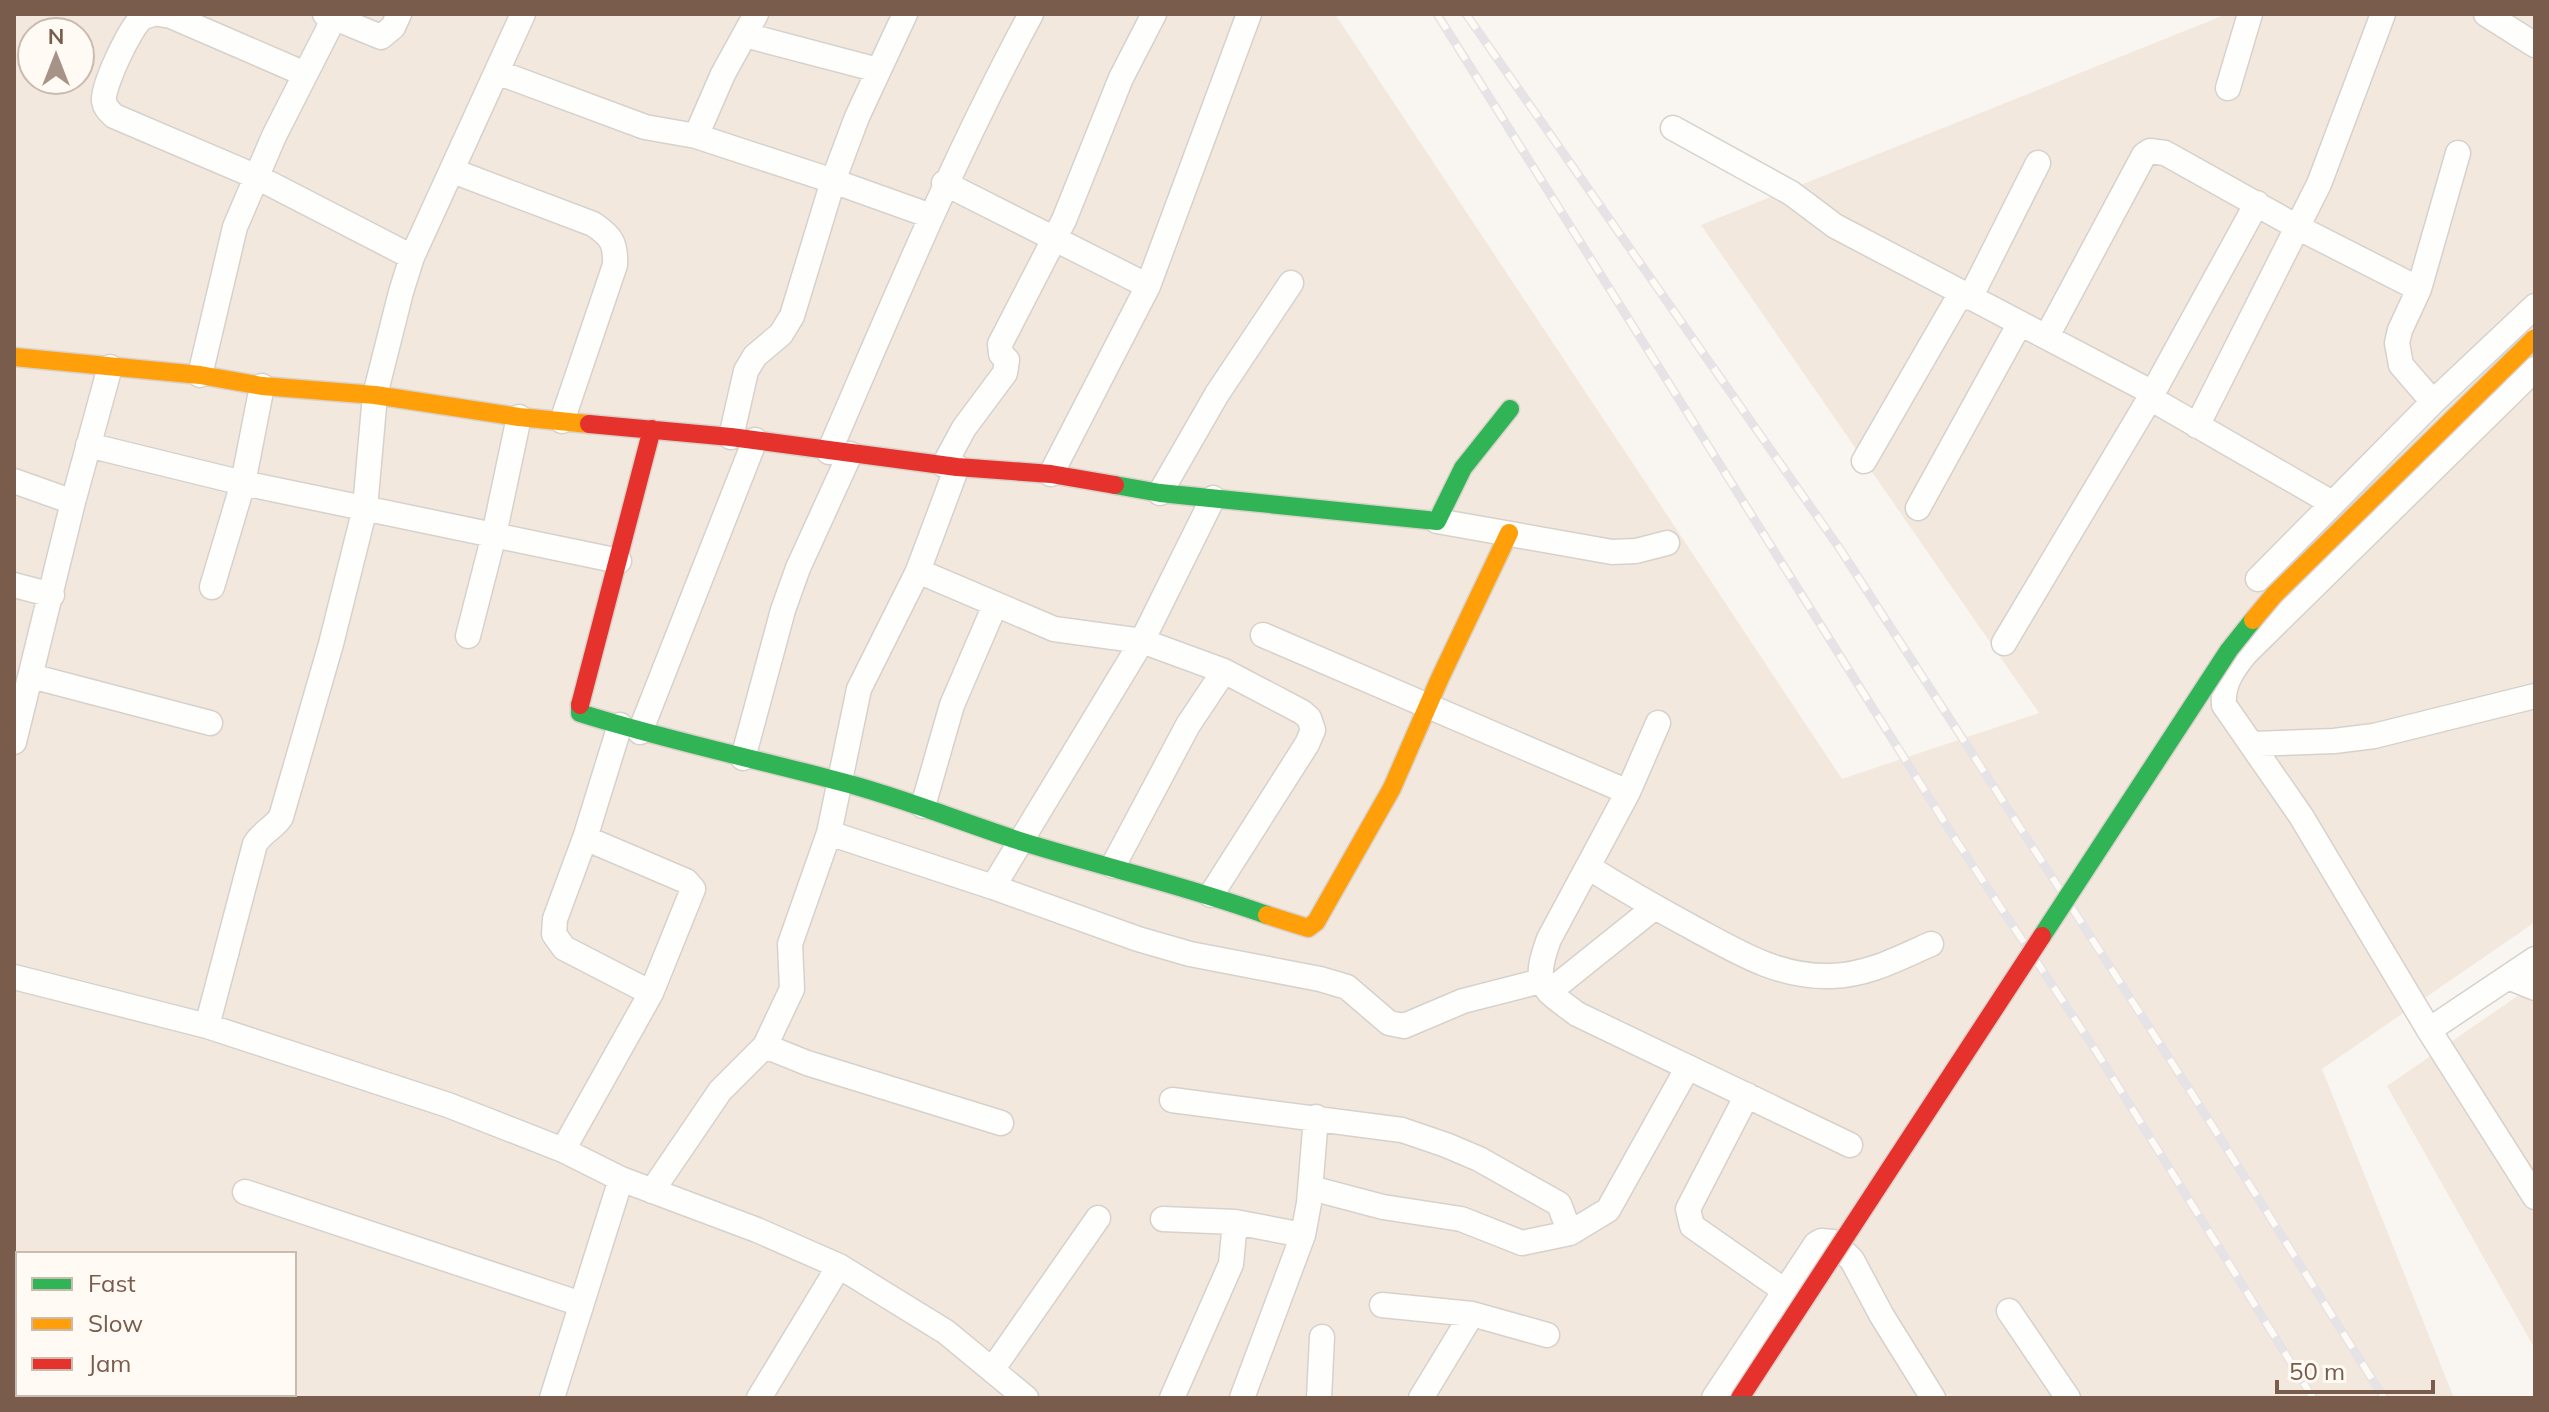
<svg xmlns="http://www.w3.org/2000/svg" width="2549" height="1412" viewBox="0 0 2549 1412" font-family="Mulish,sans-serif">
<rect width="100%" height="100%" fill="#f9f5f0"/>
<path fill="#f2e8de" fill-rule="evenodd" d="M14,14h1321l507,765 197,-66 -338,-488 526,-211h308v908l-213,147 132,329h-2440zM32,32h48v48h-48zM18,1254h276v140h-276z
M2535,984v365l-148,-263z"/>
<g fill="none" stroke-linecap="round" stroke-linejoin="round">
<g stroke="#d7d1cb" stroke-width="27">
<path id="street" d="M153,14c-3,1 -10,3 -12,5 -11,9 -39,68 -37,82 1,7 5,10 10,15l143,61 155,80
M159,14l12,2 134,58
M325,14l56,23 12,-10 6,-13
M2486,14l49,31
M745,35l133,35
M497,72l148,55 51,9 27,-62 33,-60
M2228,88l22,-74
M1673,128l118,65 44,33 318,167
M696,136l137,45 98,35
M453,171l140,53c18,12 23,19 22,41l-53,156
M944,183l204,103
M1970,298l68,-135
M2047,336l97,-181 6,-4 15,2 134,75 120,61
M2535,369l-289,284c-13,16 -24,31 -22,52l77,111 128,214 106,167
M200,375l35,-148 39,-91 60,-118
M2150,398l182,105
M2433,402l-32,-37 -4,-22 3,-13 19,-41 39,-136
M2197,426l122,-242 64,-170
M731,437l15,-66 9,-15 26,-22 11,-18 41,-135 24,-64 48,-103
M88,445l155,38 376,78
M829,452c64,-148 125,-296 202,-438
M1864,461l97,-168
M944,465l20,-37 41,-55 2,-13 -6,-6 -1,-10 64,-124 57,-142 33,-64
M1051,474l97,-188 101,-272
M14,481l59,21
M1160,493l57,-99 74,-111
M1918,508l102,-185
M1437,521l175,31 24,-1 31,-8
M918,571l136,58 88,12 82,30 78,41 7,6 4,12 -6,14 -96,151
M2258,579l175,-177 102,-96
M14,585l38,10
M212,587l31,-104 19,-97
M1263,635l365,157
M468,636l26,-101 25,-118
M2004,643l146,-245 107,-195
M31,676l179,47
M1658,723l-30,69 -79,147c-17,46 -8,48 28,75l273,131
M620,725l-35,113 -30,81 -1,15 10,14 87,45
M640,732l115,-292
M14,742l59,-240 37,-135
M2252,744l82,-3 40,-5 161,-40
M743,758l40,-148 15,-42 52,-114
M923,806l29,-101 43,-100
M829,833l164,54 145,52 52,15 130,25 27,8 42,36 15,3 59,-25 78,-20
M1113,866l75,-141 36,-54
M1588,867c35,22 70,42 107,62 44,24 85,49 137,47 36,-1 67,-18 99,-32
M993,887l149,-246 71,-143
M14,977l193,49 241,79 115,45 58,29 136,51 82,36 107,66 80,66
M2508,977l27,11
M1549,992l106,-85
M207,1026l48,-182c7,-12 19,-16 26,-27l50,-173 34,-136 10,-113 26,-103 11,-35 111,-243
M2429,1030l106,-71
M765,1046l42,17 194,60
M1747,1095l-59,114 4,17 93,65
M1172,1100l230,30 44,15 33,14 80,45 11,29 -48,10 -61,-24 -78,-12 -72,-19
M563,1150l88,-157 42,-104 -7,-8 -101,-43
M652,1191l68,-100 45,-45 27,-57 -2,-45 39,-111 30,-144 59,-118 39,-104
M245,1192l336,112
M1163,1219l72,3 68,13
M1570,1233l38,-23 80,-143
M1382,1305l90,9 75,21
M2009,1311l59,87
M992,1370l106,-152
M552,1398l69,-219
M759,1398l80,-132
M1172,1398l59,-134 4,-42
M1242,1398l61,-163 6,-32 7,-86
M1319,1398l3,-61
M1421,1398l51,-84
M1714,1398l102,-154 5,-3 13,1 18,18 30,56 51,82"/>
</g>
<g stroke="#d9d2cb" stroke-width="21">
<path id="fast" d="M1115,485l45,8 277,28 26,-53 47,-59
M580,705v8c85,27 172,45 258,68 63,16 123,41 185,61 81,25 164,44 244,73"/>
</g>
<g stroke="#d9d2cb" stroke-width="21">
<path id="slow" d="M14,357l186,18 62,11 113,9 144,22 70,7
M1267,915l41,13 8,-6 76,-134 48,-110 69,-145"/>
</g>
<g stroke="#d9d2cb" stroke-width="21">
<path id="jam" d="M589,424l142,13 226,30 94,7 64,11
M580,705l72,-276"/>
</g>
<use href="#street" stroke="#fefefd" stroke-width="24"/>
<use href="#fast" stroke="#30b455" stroke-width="18"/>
<use href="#slow" stroke="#ff9f0a" stroke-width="18"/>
<use href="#jam" stroke="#e5322d" stroke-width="18"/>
<g stroke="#e6e3e7" stroke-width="9">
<path id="rail" d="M1437,14l513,817 146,220 217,347
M1466,14l374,535 358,554 186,295"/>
</g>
<use href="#rail" stroke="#fffaf3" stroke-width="6" stroke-dasharray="18" stroke-linecap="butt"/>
<g stroke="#dad1cc" stroke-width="21" stroke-linecap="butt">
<path id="fast-bridge" d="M2042,936l187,-286 24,-30"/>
</g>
<g stroke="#dad1cc" stroke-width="21" stroke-linecap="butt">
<path id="slow-bridge" d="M2253,620l21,-25 261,-257"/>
</g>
<g stroke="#dad1cc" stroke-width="21" stroke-linecap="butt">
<path id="jam-bridge" d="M1740,1398l302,-462"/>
</g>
<use href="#fast-bridge" stroke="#30b455" stroke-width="18"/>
<use href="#slow-bridge" stroke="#ff9f0a" stroke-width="18"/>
<use href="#jam-bridge" stroke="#e5322d" stroke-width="18"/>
</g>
<rect width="2549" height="1412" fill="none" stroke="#7a5c4d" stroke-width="32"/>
<rect x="16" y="1252" width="280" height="144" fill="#fffaf3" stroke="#cabbb1" stroke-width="2"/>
<rect x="32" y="1278" width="40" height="12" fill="#30b455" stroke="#cabbb1" stroke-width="2"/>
<text x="88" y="1292" font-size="24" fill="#7a5c4d">Fast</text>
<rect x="32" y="1318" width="40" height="12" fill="#ff9f0a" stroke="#cabbb1" stroke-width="2"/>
<text x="88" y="1332" font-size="24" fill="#7a5c4d">Slow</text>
<rect x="32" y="1358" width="40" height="12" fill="#e5322d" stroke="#cabbb1" stroke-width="2"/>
<text x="88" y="1372" font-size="24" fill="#7a5c4d">Jam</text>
<g transform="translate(56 56)"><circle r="38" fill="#fffaf3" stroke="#cabbb1" stroke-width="2"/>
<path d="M0-6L14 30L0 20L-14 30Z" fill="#a69286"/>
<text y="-12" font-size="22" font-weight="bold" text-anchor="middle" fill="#7a5c4d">N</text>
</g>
<path d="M2277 1380v12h156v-12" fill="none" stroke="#7a5c4d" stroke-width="4"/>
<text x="2289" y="1380" font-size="24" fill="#7a5c4d" stroke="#fffaf3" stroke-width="6" paint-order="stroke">50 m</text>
</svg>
